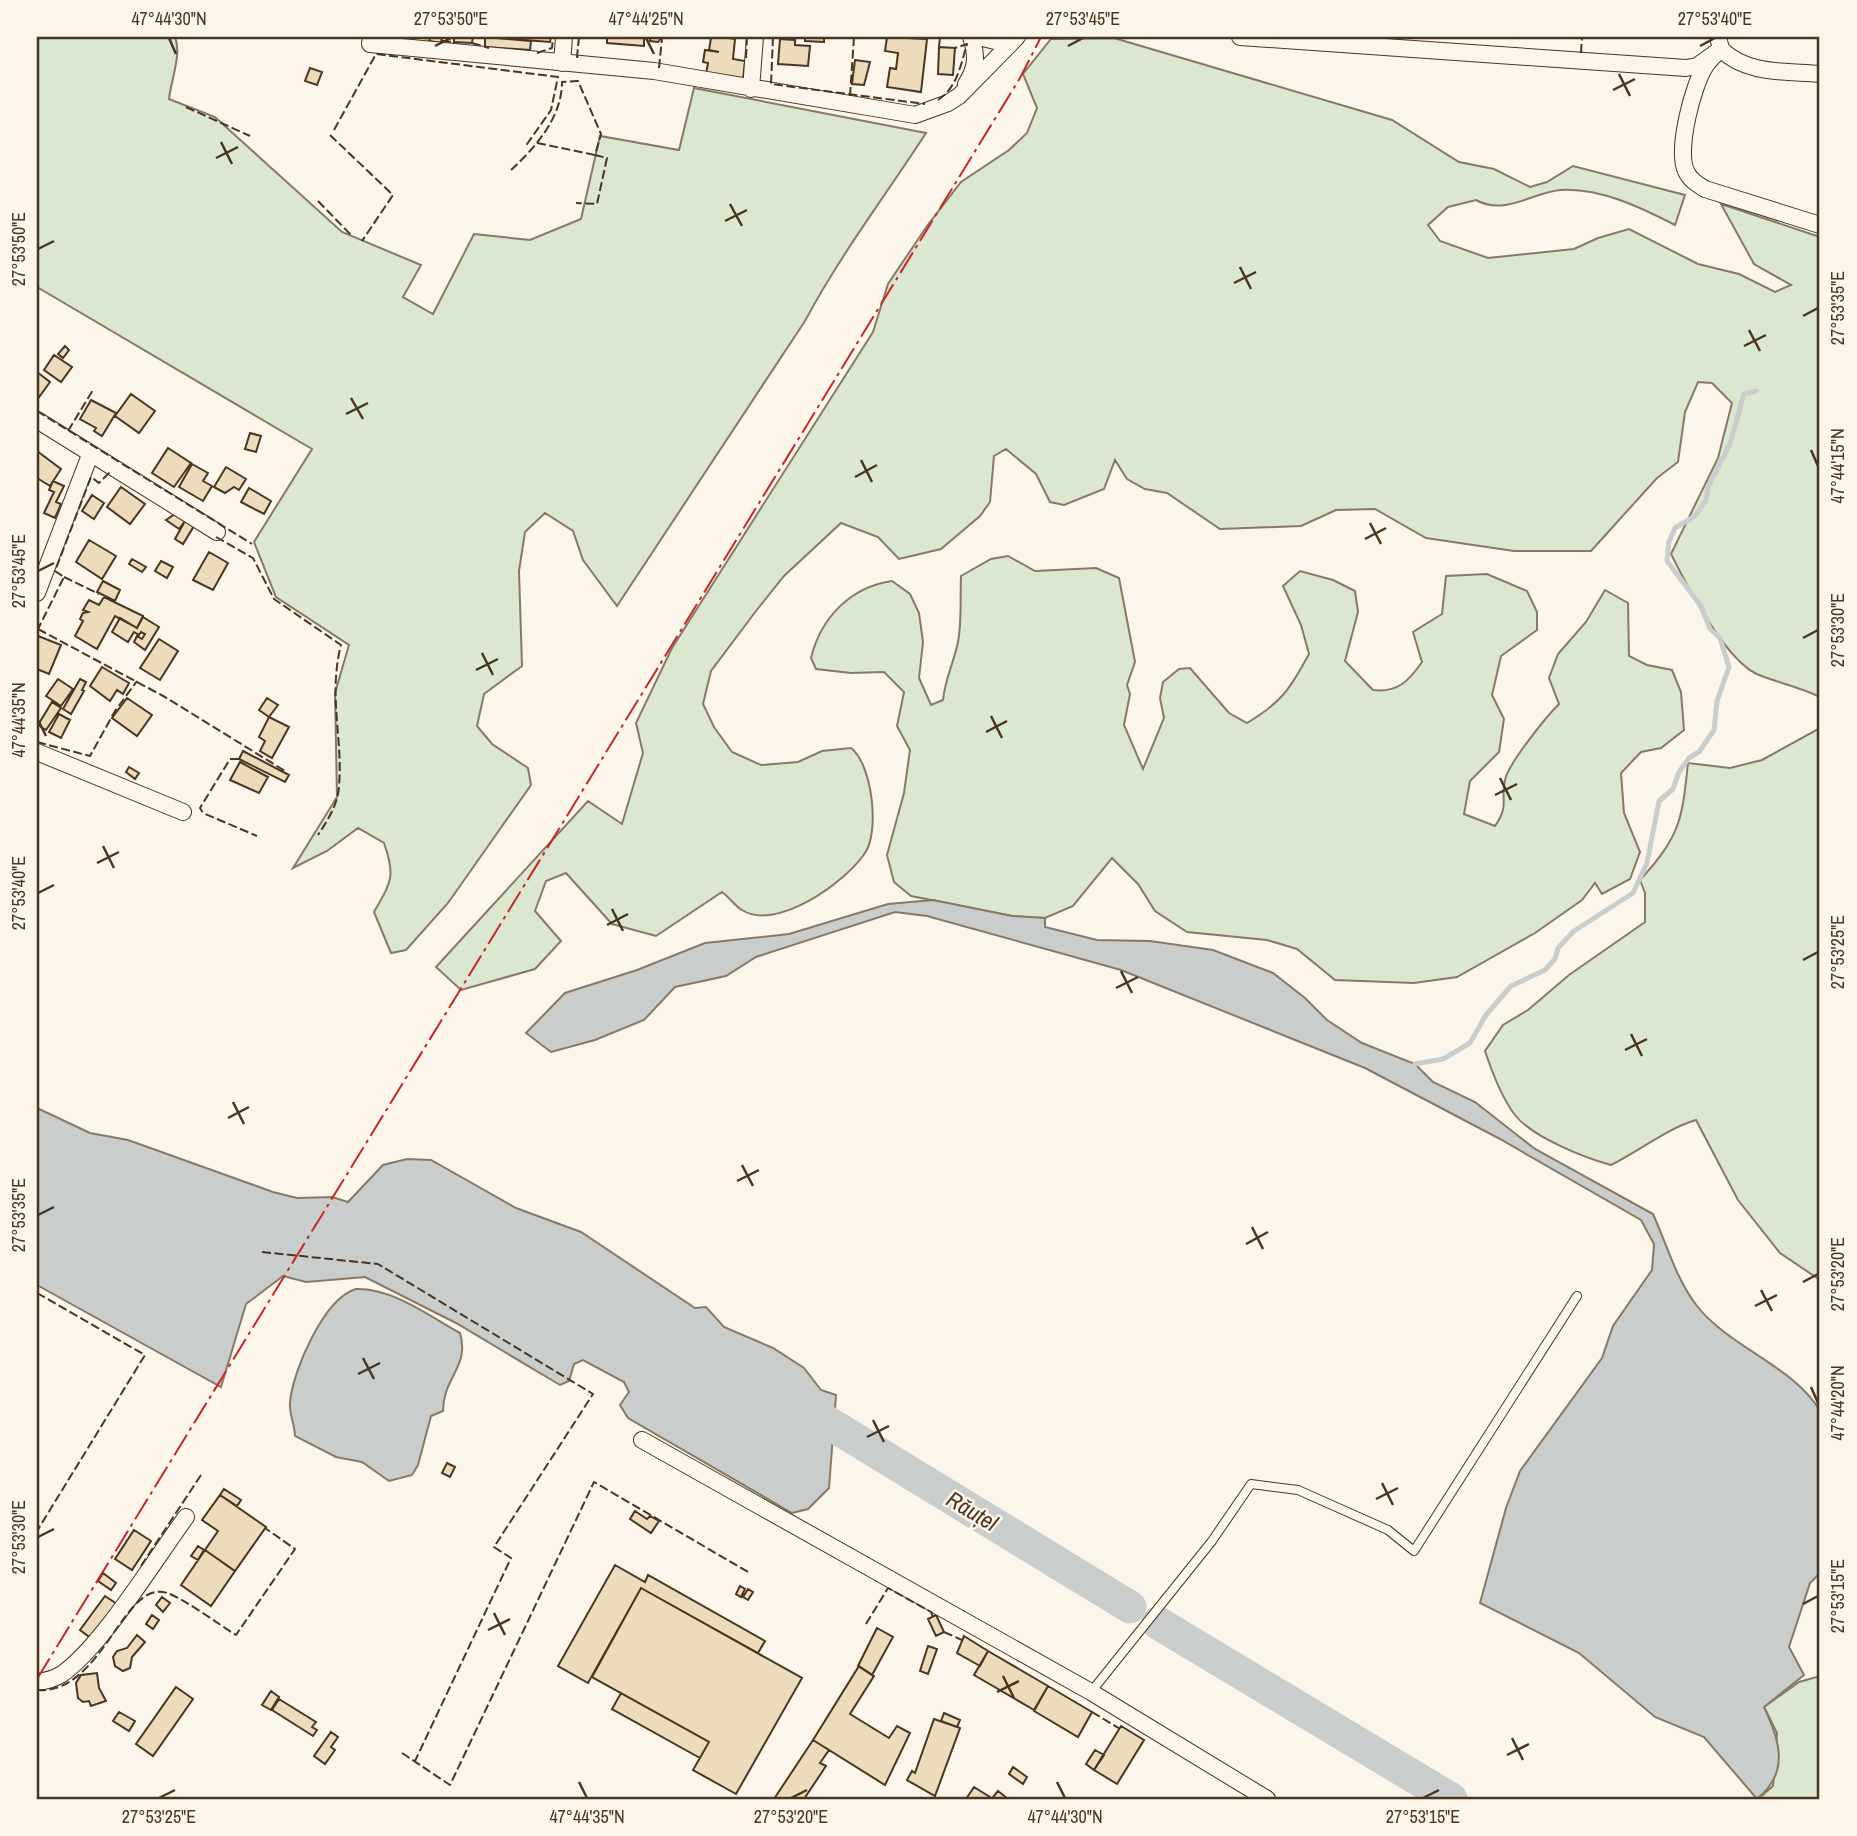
<svg xmlns="http://www.w3.org/2000/svg" width="1857" height="1836" viewBox="0 0 1857 1836" font-family="'Archivo Narrow',sans-serif">
<rect width="100%" height="100%" fill="#fbf6e9"/>
<path fill="#dce7d0" stroke="#887966" stroke-width="2" d="M37,37h138c7,17 -4,43 -6,62l46,18 127,115 79,33 -18,32 30,17 41,-80 56,6 51,-21 19,-83 79,14 15,-62 232,45c-40,62 -86,122 -121,188l-188,285 -34,-46 -10,-29 -28,-18 -20,19 -6,39 3,95 -38,28 -7,32 15,18 36,24 3,17 -83,118 -42,47 -15,3 -17,-41c17,-30 22,-35 10,-69l-26,-15 -31,23 -34,17 44,-71 -2,-104 14,-48 -73,-48 -22,-55 58,-93 -275,-162z
M1114,38l278,82 67,42 35,7 36,18 17,-5 26,-16 112,29 -10,30c-33,-17 -76,-38 -115,-35 -29,3 -55,26 -84,10l-28,7 -20,18 12,16 48,17 86,-9 24,-11 31,-9 69,35 41,10 36,18 16,-7 -37,-21 -33,-60 99,33v460c-20,-10 -41,-14 -61,-22 -33,-13 -72,-89 -88,-121l47,-96 14,-55 -20,-20 -14,-1 -13,30 -7,50 -21,16 -66,73h-77l-88,-13 -51,-29 -39,1 -35,16 -81,3 -53,-36 -22,-4 -18,-10 -12,-19 -11,29 -40,16 -14,-3 -14,-28 -30,-25 -12,7 -4,46 -10,14 -39,33 -42,10 -21,-22 -37,-14 -57,53 -28,35 -45,60 -8,33 11,23 18,25 29,13 37,-3 24,-11 29,-3c21,16 29,83 14,105 -19,29 -89,79 -123,57 -7,-4 -13,-13 -20,-18l-66,44 -44,-12 -46,-51 -20,8 -11,30 26,30 -26,28 -74,21 -25,-23 152,-166 34,23 21,-71 -7,-30 36,-75 201,-316 15,-48 39,-58 34,-44 48,-32 18,-17 10,-25 -14,-34 28,-35z
M1008,556l27,15 61,-3 23,10 16,84 -8,23 3,9 -6,31 19,44 21,-51 -4,-20 3,-16 16,-13 11,-1 39,45 18,10c35,-21 43,-34 62,-69l-8,-29 -18,-39 17,-15 33,9 22,11 3,21 -13,49 28,29c24,3 36,-9 49,-28l-9,-30 29,-18 4,-38 41,-2 40,17 10,21v18l-36,26 -9,39 12,24 -5,33 -29,29 -6,33 31,12c15,-22 5,-25 10,-46 3,-16 41,-63 54,-76l-10,-26 9,-24 28,-32 19,-32 23,13 1,53 18,9 25,5 9,22 3,38 -23,18 -20,4 -20,21 3,40 16,39 -10,27 -28,15 -7,-11 -13,17 -47,33 -78,44 -43,6 -79,-3 -38,-31 -30,-9 -80,-8 -32,-21 -17,-27 -26,-26 -39,48 -28,12 -33,-2 -101,-20 -17,-14 -7,-27 17,-62 6,-43 -13,-24 7,-34 -20,-20 -33,1 -35,-4 -5,-11c10,-41 40,-71 81,-77l18,13 9,19 4,29 -4,36 12,27 12,-5c2,-21 11,-38 15,-58 4,-21 2,-45 3,-66l30,-17z
M1820,728v552l-40,-27 -42,-53 -42,-80c-28,8 -57,31 -85,45 -26,-7 -79,-28 -96,-50 -14,-18 -23,-43 -30,-64l18,-26 25,-15 41,-35 76,-53v-29l-5,-13c40,-44 42,-59 48,-117l42,5 32,-8z
M1820,1676v123h-62l15,-13 4,-53 -13,-26 35,-25z"/>
<path fill="#c9cecd" stroke="#887966" stroke-width="2" d="M933,900l79,16 33,2v9l52,13 53,1 63,9 60,23 32,25 22,22 35,23 53,21 18,18 42,20 60,47 118,65c14,31 23,65 44,92 32,41 98,61 123,105v162l-10,10 -21,64 15,28 -40,32c16,34 26,65 -7,92l-53,-62 -49,-20 -76,-64 -99,-50 26,-95 14,-37 82,-113 11,-32 39,-56 2,-26 -13,-24 -141,-81 -135,-71 -244,-98 -194,-54 -32,-4 -139,45 -30,19 -51,11 -31,33 -49,20 -44,12 -25,-19 39,-40 72,-23 68,-27 84,-9 99,-30z
M37,1108l53,25 38,7 145,52 24,6 35,-1 16,5 35,-37 24,-6 24,1 85,48 65,24 114,76 11,-1 18,20 49,21 31,20 17,22 15,5 -7,93 -21,21 -16,4 -164,-95 -8,-13 9,-13 -5,-10 -41,-22 -9,4 -5,17 -9,4 -104,-62 -91,-46 -59,5 -23,-6 -37,28 -25,83 -184,-102z
M356,1289c37,-1 73,27 104,44 10,34 -17,44 -17,78l-12,5 -13,49 -6,10 -23,6 -27,-19 -26,-5 -41,-21c0,-11 -6,-22 -5,-33 2,-31 34,-105 66,-114z"/>
<g fill="none" stroke-linecap="round" stroke-linejoin="round">
<path stroke="#c9cecd" stroke-width="5" d="M1415,1064l28,-5 27,-16 16,-28 25,-29 34,-16 10,-11 3,-11 16,-17 59,-38 14,-30 12,-62 14,-12 6,-17 10,-14 10,-6 15,-22 3,-29 12,-34 -9,-29 -10,-9 -9,-23 -34,-45 2,-19 6,-14 20,-12 11,-16 2,-13 22,-43 14,-50 12,-3"/>
<path stroke="#c9cecd" stroke-width="33" d="M793,1405l21,9 316,193
M1158,1623l293,176"/>
</g>
<path fill="#ecdcbc" stroke="#4a3520" stroke-width="2" d="M430,37h12l-1,6 -12,-2z
M454,37h19l-1,6 -18,-1z
M485,37l46,4 -1,9 -45,-3z
M512,37h39l-1,5 -38,-3z
M607,37h37v9l-37,-3z
M650,37h12l-4,5 -8,-1z
M723,37l12,2 -2,20 12,2 -2,19 -37,-6 2,-11 -5,-1 2,-12 14,2 -10,-2 2,-12z
M805,37h19v5l-19,-1z
M887,37l40,2 -6,53 -34,-5 3,-19 6,1 2,-16 -13,-2z
M780,39l15,1v5l15,1 -2,20 -30,-2z
M939,47l16,1 -2,27 -15,-1z
M855,60l15,2 -6,23 -12,-1z
M310,68l12,4 -5,13 -12,-4z
M65,346l4,4 -6,8 -5,-4z
M54,355l18,12 -11,15 -17,-12z
M37,372l13,10 -13,18z
M131,394l24,17 -16,22 -24,-17z
M91,400l25,13 -14,23 -8,-5 2,-3 -16,-9z
M250,433l11,3 -5,16 -11,-3z
M168,448l23,15 -17,24 -22,-14z
M37,451l24,18 -11,17 -13,-8z
M192,464l16,9 -5,8 9,5 -9,15 -24,-14z
M226,467l20,12 -7,11 -5,-3 -9,6 -11,-6z
M53,481l11,5 -8,16 5,2 -6,14 -11,-5 10,-21 -5,-2z
M121,487l24,17 -15,20 -23,-17z
M249,488l22,13 -7,13 -23,-12z
M92,495l12,8 -10,16 -12,-8z
M175,514l10,7 -6,8 -13,-9z
M185,521l9,5 -11,18 -8,-5z
M89,540l27,16 -14,23 -26,-17z
M209,552l19,11 -15,27 -20,-10z
M132,559l14,8 -4,5 -13,-8z
M161,561l12,6 -6,11 -12,-7z
M103,581l17,9 -5,11 -18,-9z
M104,597l39,19 -6,12 -22,-12 -18,33 -22,-13 8,-15 -3,-2 3,-6 5,-1 -5,-2 6,-10 10,5z
M143,617l16,10 -14,23 -11,-8 3,-6 5,3 3,-5 -4,-2 -2,3 -5,-3 -6,10 -16,-10 8,-14 17,10z
M38,636l23,9 -12,29 -12,-5z
M159,639l19,12 -18,29 -20,-12z
M102,667l27,16 -6,11 -6,-4 -7,11 -20,-15z
M58,679l15,10 -12,17 -15,-10z
M80,679l6,3 -4,8 2,1 -13,23 -8,-5z
M127,698l25,17 -15,21 -25,-18z
M267,698l11,7 -9,12 -10,-7z
M52,702l9,6 -15,22 -8,-5z
M59,714l11,6 -9,18 -12,-6z
M269,717l20,10 -17,31 -12,-7 5,-10 -6,-4z
M243,751l46,24 -4,7 -46,-23z
M240,762l28,15 -9,16 -29,-13z
M129,767l10,6 -4,6 -9,-7z
M447,1463l8,4 -5,10 -8,-4z
M224,1489l17,11 -4,6 -17,-11z
M220,1495l46,32 -31,44 -30,-21 13,-19 -16,-11z
M635,1511l12,8 3,-3 9,5 -8,12 -21,-14z
M134,1530l17,11 -19,29 -17,-11z
M198,1546l6,4 -6,10 -7,-4z
M205,1550l30,21 -24,35 -30,-21z
M615,1565l30,17 3,-7 117,66 -7,12 -117,-65 -53,95 -30,-17z
M103,1573l13,10 -5,7 -13,-9z
M740,1586l5,3 -4,8 -5,-3z
M641,1588l161,90 -66,116 -43,-24 16,-28 -117,-65z
M748,1589l5,3 -5,8 -5,-3z
M105,1596l12,8 -25,35 -12,-9z
M162,1597l8,6 -7,9 -7,-7z
M152,1615l7,5 -6,9 -7,-5z
M936,1615l8,17 -8,4 -8,-17z
M877,1628l16,9 -21,38 -14,-9z
M137,1635l8,7 -13,15 -2,11 -7,3 -8,-5 -2,-9 4,-6 10,-3z
M964,1636l24,15 -8,15 -23,-13z
M928,1646l9,3 -9,25 -8,-3z
M988,1651l60,35 -14,24 -60,-35z
M859,1666l15,10 -24,38 39,24 8,-12 13,7 -25,52 -72,-45z
M97,1673l2,15 7,13 -15,5 -2,-5 -6,1 -5,-4 -2,-15 5,-8z
M1048,1686l44,26 -14,25 -44,-26z
M176,1687l17,12 -40,57 -17,-12z
M271,1691l8,6 -8,13 -9,-5z
M621,1693l88,49 -9,16 -88,-49z
M279,1699l37,23 -4,5 5,3 -4,6 -41,-26z
M119,1712l16,9 -6,10 -16,-10z
M944,1713l16,7 -3,7 -16,-6z
M934,1719l26,9 -25,68 -28,-16 5,-9 3,2z
M1121,1726l23,14 -27,44 -23,-14z
M331,1732l7,5 -7,10 4,3 -10,14 -11,-8z
M813,1740l16,10 -9,13 6,3 -22,33h-30z
M1095,1750l9,5 -10,15 -8,-6z
M1013,1767l14,10 -4,7 -14,-10z
M974,1787l19,12h-27z
M998,1791l10,8h-12l-3,-2z"/>
<g fill="none" stroke-linecap="round" stroke-linejoin="round">
<g stroke="#4a3520" stroke-width="10">
<path id="lane" d="M1091,1692l121,-151 39,-57 47,6 90,40 26,21 163,-255"/>
</g>
<g stroke="#4a3520" stroke-width="18">
<path id="street" d="M371,37l-1,7 284,27 261,44 33,-12 11,-7 58,-59
M979,37l20,5 16,-4
M1240,37l446,31 11,-2 24,-17c25,26 66,22 99,25
M1718,37l3,12c-5,5 -11,10 -15,16 -13,19 -30,85 -20,106 4,9 11,13 19,18l115,36
M562,63l2,-26
M966,84c11,-17 11,-29 5,-47
M751,89l4,-52
M37,420l180,112
M37,593l53,-138
M37,752l146,60
M642,1440l449,252 176,107
M37,1682c9,-1 17,-3 25,-8 40,-28 94,-116 124,-157"/>
</g>
<use href="#lane" stroke="#fbf6e9" stroke-width="8"/>
<use href="#street" stroke="#fbf6e9" stroke-width="16"/>
<path stroke="#4a3520" stroke-width="2" stroke-dasharray="9 3.5" stroke-linecap="butt" d="M418,37l12,2
M579,37l-2,20h5
M773,37l-2,47 154,20
M442,41l12,1
M472,43l17,5
M939,47l1,-10
M537,53l15,-5 1,-11
M1581,53l1,-16
M746,58l1,-21
M659,68l3,-30
M850,96l4,-59
M938,100c19,-12 23,-36 29,-56l-12,4
M186,107l64,29
M334,130l42,-76 182,23 -7,33 -26,37
M330,135l63,60 -31,46
M537,143l58,12
M511,170c25,-23 51,-53 51,-88l16,-1 23,53 -6,21 12,3 -10,46 -21,-1
M318,201l34,35
M37,411l215,133
M68,431l25,-41
M216,537l37,21 21,41 67,46c-13,50 2,93 -2,141 -1,18 -11,34 -21,49
M64,577l35,17
M38,629l127,68 120,74
M37,631l27,-54 -9,-6 36,-94 8,6 11,-11
M37,742l53,14 25,-45 22,-30
M239,759h-9l-30,49 3,5 54,23
M262,1252l116,12 215,130 -99,153 17,11 -96,203
M37,1293l108,62 -108,176
M141,1566l60,-91
M866,1624l22,-36 43,24 2,5
M944,1632l18,8
M37,1690c66,5 86,-112 130,-97 18,6 51,31 69,42l59,-86 -30,-21
M1092,1712l28,17
M402,1753l48,32 144,-303 154,90"/>
<path stroke="#c62828" stroke-width="2" stroke-dasharray="24 5 3.5 5" stroke-linecap="butt" d="M37,1679l983,-1601 21,-41"/>
</g>
<path fill="none" stroke="#4a3520" stroke-width="2.5" d="M169,38l7,16M646,38l8,16M435,46l16,-8M1068,46l15,-8M1700,46l15,-8M1619,74l11,22M1613,90l22,-11M221,142l11,22M216,158l22,-11M730,204l12,22M725,221l22,-11M38,249l16,-8M1240,267l11,22M1234,283l22,-11M1803,316l15,-8M1749,330l11,21M1744,346l22,-11M351,398l12,21M346,414l22,-11M1811,450l7,16M861,460l11,22M855,477l22,-12M1370,523l11,21M1365,539l21,-11M38,571l16,-8M1803,638l15,-8M482,653l11,22M476,670l22,-11M991,716l11,22M38,720l8,16M986,732l21,-11M1500,778l11,22M1495,795l22,-11M103,846l11,22M97,863l22,-11M38,893l16,-8M612,909l11,22M607,925l21,-11M1803,960l15,-8M1121,971l11,22M1116,988l22,-11M1631,1034l11,22M1625,1050l22,-11M233,1102l11,22M228,1118l21,-11M742,1165l11,21M737,1181l22,-11M38,1215l16,-8M1252,1227l11,22M1246,1244l22,-12M1803,1282l15,-8M1761,1290l11,21M1755,1306l22,-11M363,1358l11,21M358,1374l22,-11M1811,1387l7,16M873,1420l11,22M867,1437l22,-11M1382,1483l11,22M1376,1499l22,-11M38,1537l16,-8M1803,1604l15,-8M494,1613l11,22M488,1630l22,-11M1003,1676l11,22M997,1692l22,-11M1512,1738l11,22M1507,1755l22,-11M579,1782l8,16M1057,1782l8,16M159,1798l16,-8M791,1798l16,-8M1423,1798l16,-8"/>
<g text-anchor="middle" stroke-width="5" stroke-linejoin="round" paint-order="stroke">
<g font-size="23" font-style="italic" fill="#4a3520" stroke="#fbf6e9">
<text transform="translate(972 1511) rotate(31)" y="8">Răuțel</text>
</g>
</g>
<rect width="1857" height="1836" fill="none" stroke="#fbf6e9" stroke-width="77"/>
<rect x="38" y="38" width="1780" height="1760" fill="none" stroke="#4a3520" stroke-width="2.5"/>
<g font-size="18" text-anchor="middle" fill="#4a3520">
<text x="169" y="25">47°44'30"N</text>
<text x="451" y="25">27°53'50"E</text>
<text x="646" y="25">47°44'25"N</text>
<text x="1083" y="25">27°53'45"E</text>
<text x="1715" y="25">27°53'40"E</text>
<text transform="translate(19 249) rotate(-90)" y="6">27°53'50"E</text>
<text transform="translate(1838 308) rotate(-90)" y="6">27°53'35"E</text>
<text transform="translate(1838 466) rotate(-90)" y="6">47°44'15"N</text>
<text transform="translate(19 571) rotate(-90)" y="6">27°53'45"E</text>
<text transform="translate(1838 630) rotate(-90)" y="6">27°53'30"E</text>
<text transform="translate(19 720) rotate(-90)" y="6">47°44'35"N</text>
<text transform="translate(19 893) rotate(-90)" y="6">27°53'40"E</text>
<text transform="translate(1838 952) rotate(-90)" y="6">27°53'25"E</text>
<text transform="translate(19 1215) rotate(-90)" y="6">27°53'35"E</text>
<text transform="translate(1838 1274) rotate(-90)" y="6">27°53'20"E</text>
<text transform="translate(1838 1403) rotate(-90)" y="6">47°44'20"N</text>
<text transform="translate(19 1537) rotate(-90)" y="6">27°53'30"E</text>
<text transform="translate(1838 1596) rotate(-90)" y="6">27°53'15"E</text>
<text x="159" y="1823">27°53'25"E</text>
<text x="587" y="1823">47°44'35"N</text>
<text x="791" y="1823">27°53'20"E</text>
<text x="1065" y="1823">47°44'30"N</text>
<text x="1423" y="1823">27°53'15"E</text>
</g>
</svg>
